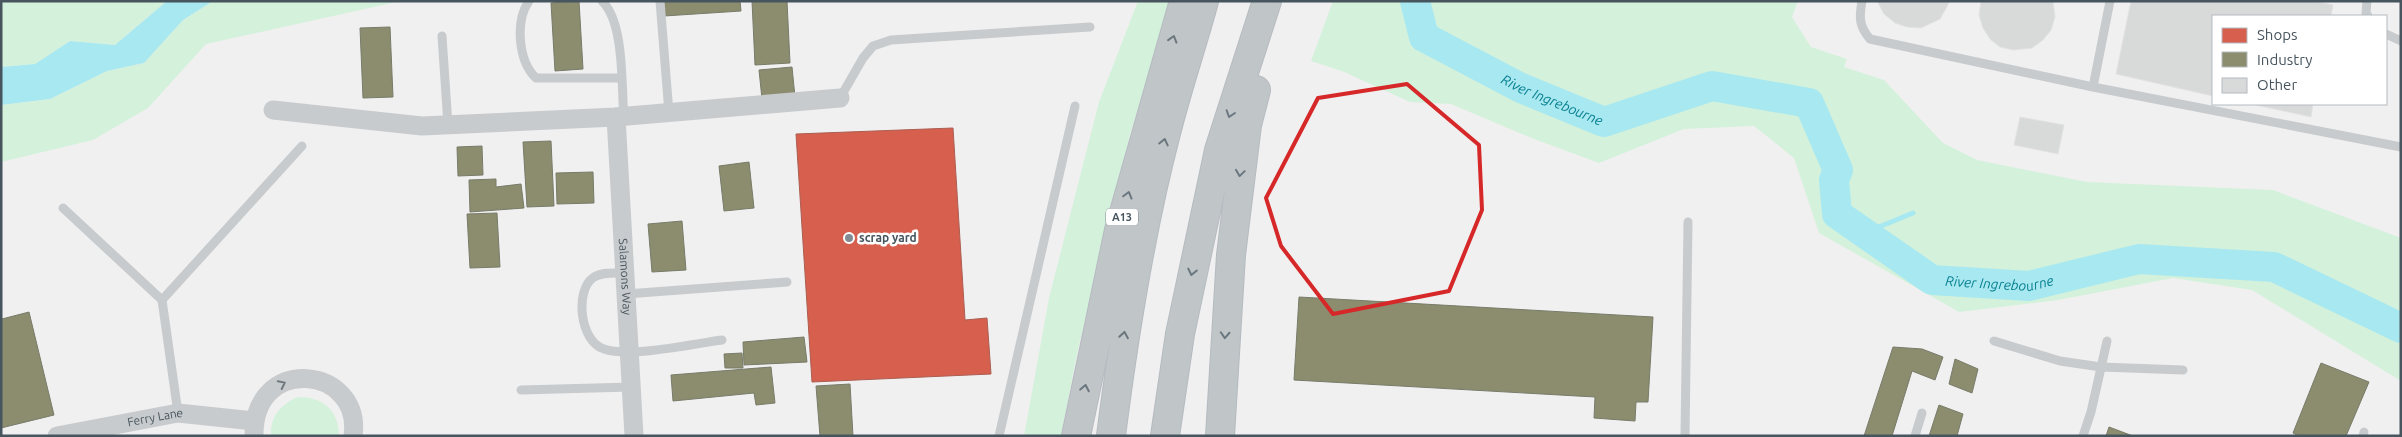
<svg xmlns="http://www.w3.org/2000/svg" width="2402" height="437" viewBox="0 0 2402 437" font-family="Ubuntu,sans-serif">
<rect width="100%" height="100%" fill="#f1f0f0"/>
<path fill="#d4f1dc" d="M1,1h166l-52,44 -45,-4 -35,23 -34,3z
M213,1h188l-195,43 -58,64 -55,32 -92,22v-57l49,-6 57,-28 37,-8 39,-43z
M1138,1h33l-1,8 -40,125 -52,215 -17,87h-37l25,-138 50,-196z
M1333,1h465l-6,16 19,30 36,12 -3,8 40,13 59,63 34,17 110,22 186,8 128,48v143l-149,-91 -79,-12 -115,22 -99,12 -140,-79 -25,-75 -40,-32 -70,3 -85,34 -65,-24 -83,-35 -41,-2 -68,-31 -31,-10z
M298,397c25,0 41,13 41,39h-68c-1,-20 10,-32 27,-39z"/>
<path fill="#a8e8f0" d="M167,1h46l-30,19 -39,43 -37,8 -57,28 -49,6v-38l34,-3 35,-23 45,4z"/>
<path fill="#d6604d" stroke="#ab5d52" d="M953,128l12,192 22,-2 4,56 -179,8 -16,-248z"/>
<path fill="#8c8c6e" stroke="#777c69" d="M579,1l4,68 -28,2 -4,-68z
M663,1h77l1,10 -77,5z
M752,1h35l3,62 -35,2z
M390,27l3,70 -30,1 -3,-70z
M792,67l3,30 -33,2 -3,-29z
M551,141l3,65 -27,1 -4,-65z
M482,146l1,29 -25,1 -1,-29z
M749,162l5,46 -30,3 -5,-45z
M593,172l1,31 -37,1 -1,-31z
M496,179v8l25,-3 3,24 -54,4 -1,-32z
M497,213l3,54 -30,1 -3,-54z
M682,221l4,49 -34,2 -4,-48z
M1299,297l354,20 -5,85h-12l-1,19 -41,-3 1,-21 -301,-17z
M29,312l25,103 -53,13v-112l1,3z
M804,337l3,25 -63,3 -1,-23z
M1893,347l29,2 21,8 -8,23 -23,-9 -20,65h-28z
M742,353l1,15h-18l-1,-14z
M1955,359l23,10 -6,24 -23,-9z
M2321,363l48,19 -23,54h-47l-6,-3z
M771,367l4,36 -19,2 -2,-12 -81,8 -2,-26z
M850,384l3,52h-33l-4,-50z
M1939,405l24,9 -6,22h-28z
M2109,427l24,9h-27z"/>
<g fill="none" stroke-linecap="round" stroke-linejoin="round">
<path stroke="#a8e8f0" stroke-width="5" d="M1864,233l49,-20"/>
<path stroke="#a8e8f0" stroke-width="30" id="s1" d="M1415,1l9,36 97,51 83,34 108,-36 97,17 29,67 -4,10 3,34 95,66 97,6 110,-27 135,8 127,61"/>
</g>
<path fill="#d8d9d9" stroke="#e2e2e3" d="M1877,1h73l-10,18 -19,9 -14,-1 -12,-4 -11,-9z
M2053,1l2,16 -4,13 -8,10 -11,8 -19,2 -13,-3 -10,-8 -7,-11 -4,-13 2,-14z
M2131,1h184l18,4 -2,11h-118v80l-97,-22z
M2251,104h62l-2,13z
M2020,117l44,8 -6,29 -44,-9z"/>
<g fill="none" stroke-linecap="round" stroke-linejoin="round">
<g stroke="#b5bbc0" stroke-width="30">
<path id="trunk" d="M1076,436l43,-206 65,-229
M1111,436c13,-102 29,-204 55,-303 11,-44 26,-88 38,-132
M1165,436l15,-102 39,-184 48,-149
M1220,436l11,-181 16,-130 9,-35"/>
</g>
<path stroke="#c8cbcd" stroke-width="9" d="M529,1c-14,20 -11,60 7,77h85
M602,1c23,22 19,85 22,116
M660,1l9,112
M1862,1c-3,17 -3,25 8,38l223,48
M2110,1l-17,86 308,60
M2367,1l-1,12 2,3
M2386,34l15,7
M442,36l6,89
M840,98l23,-40 10,-12 18,-6 199,-13
M63,208l99,92
M624,273c-9,0 -21,-1 -30,4 -20,13 -14,65 10,72 26,9 88,-5 118,-9
M626,294l161,-12
M1994,341l66,20 41,6 82,3
M521,390l110,-3
M178,413l-16,-113 140,-154
M999,436l76,-330
M1685,436l3,-214
M1915,436l7,-23
M2083,436l8,-24 16,-71
M2363,436l1,-4"/>
<g stroke="#c8cbcd" stroke-width="19">
<path d="M273,110l149,16 194,-9 224,-19"/>
<path id="s2" d="M616,117l18,319"/>
<path id="s3" d="M57,436l121,-23 76,8"/>
<path d="M254,436c-1,-83 109,-70 99,0"/>
</g>
<use href="#trunk" stroke="#c0c5c8" stroke-width="28"/>
</g>
<defs><path id="oneway-chevron" d="M-2-3.5L2.5 0L-2 3.5" fill="none" stroke-width="1.6" stroke-linecap="round" stroke-linejoin="round" transform="scale(1.25)"/></defs>
<g stroke="#6b777e">
<use href="#oneway-chevron" transform="translate(1173 39) rotate(-73)"/>
<use href="#oneway-chevron" transform="translate(1230 114) rotate(108)"/>
<use href="#oneway-chevron" transform="translate(1164 142) rotate(-77)"/>
<use href="#oneway-chevron" transform="translate(1240 173) rotate(98)"/>
<use href="#oneway-chevron" transform="translate(1128 195) rotate(-75)"/>
<use href="#oneway-chevron" transform="translate(1192 272) rotate(102)"/>
<use href="#oneway-chevron" transform="translate(1124 335) rotate(-81)"/>
<use href="#oneway-chevron" transform="translate(1225 335) rotate(93)"/>
<use href="#oneway-chevron" transform="translate(1085 388) rotate(-79)"/>
</g>
<use stroke="#6e787f" href="#oneway-chevron" transform="translate(282 384) rotate(-26)"/>
<path fill="none" stroke="#d62828" stroke-width="4" stroke-linejoin="round" d="M1407,84l72,61 3,65 -33,81 -116,23 -52,-68 -15,-48 52,-100z"/>
<circle fill="#828b91" stroke="#fff" stroke-width="2" cx="849" cy="238" r="5"/>
<g text-anchor="middle" stroke-width="5" stroke-linejoin="round" paint-order="stroke">
<rect fill="#fff" stroke="#7e888e" stroke-width="1" x="1106" y="208.5" width="32" height="17" rx="4"/>
<g font-size="11" font-weight="bold" fill="#47555e">
<text x="1122" y="221">A13</text>
</g>
<g font-size="12" font-weight="bold" fill="#47555e" stroke="#fff" text-anchor="start">
<text x="859" y="242">scrap yard</text>
</g>
<g font-size="12" fill="#47555e" stroke="#fff">
<text dy="4" stroke="none"><textPath href="#s2" startOffset="160">Salamons Way</textPath></text>
<text dy="4" stroke="none"><textPath href="#s3" startOffset="100">Ferry Lane</textPath></text>
</g>
<g font-size="14" font-style="italic" fill="#088192" stroke="#fff">
<text dy="5" stroke="none"><textPath href="#s1" startOffset="180">River Ingrebourne</textPath></text>
<text dy="5" stroke="none"><textPath href="#s1" startOffset="750">River Ingrebourne</textPath></text>
</g>
</g>
<rect width="2402" height="437" fill="none" stroke="#47555e" stroke-width="5"/>
<rect x="2212" y="15" width="175" height="90" fill="#ffffff" stroke="#b5bbbf"/>
<rect x="2222" y="28" width="25" height="15" fill="#d6604d" stroke="#b5bbbf"/>
<text x="2257" y="40" font-size="15" fill="#47555e">Shops</text>
<rect x="2222" y="52" width="25" height="15" fill="#8c8c6e" stroke="#b5bbbf"/>
<text x="2257" y="65" font-size="15" fill="#47555e">Industry</text>
<rect x="2222" y="78" width="25" height="15" fill="#d8d9d9" stroke="#b5bbbf"/>
<text x="2257" y="90" font-size="15" fill="#47555e">Other</text>
</svg>
